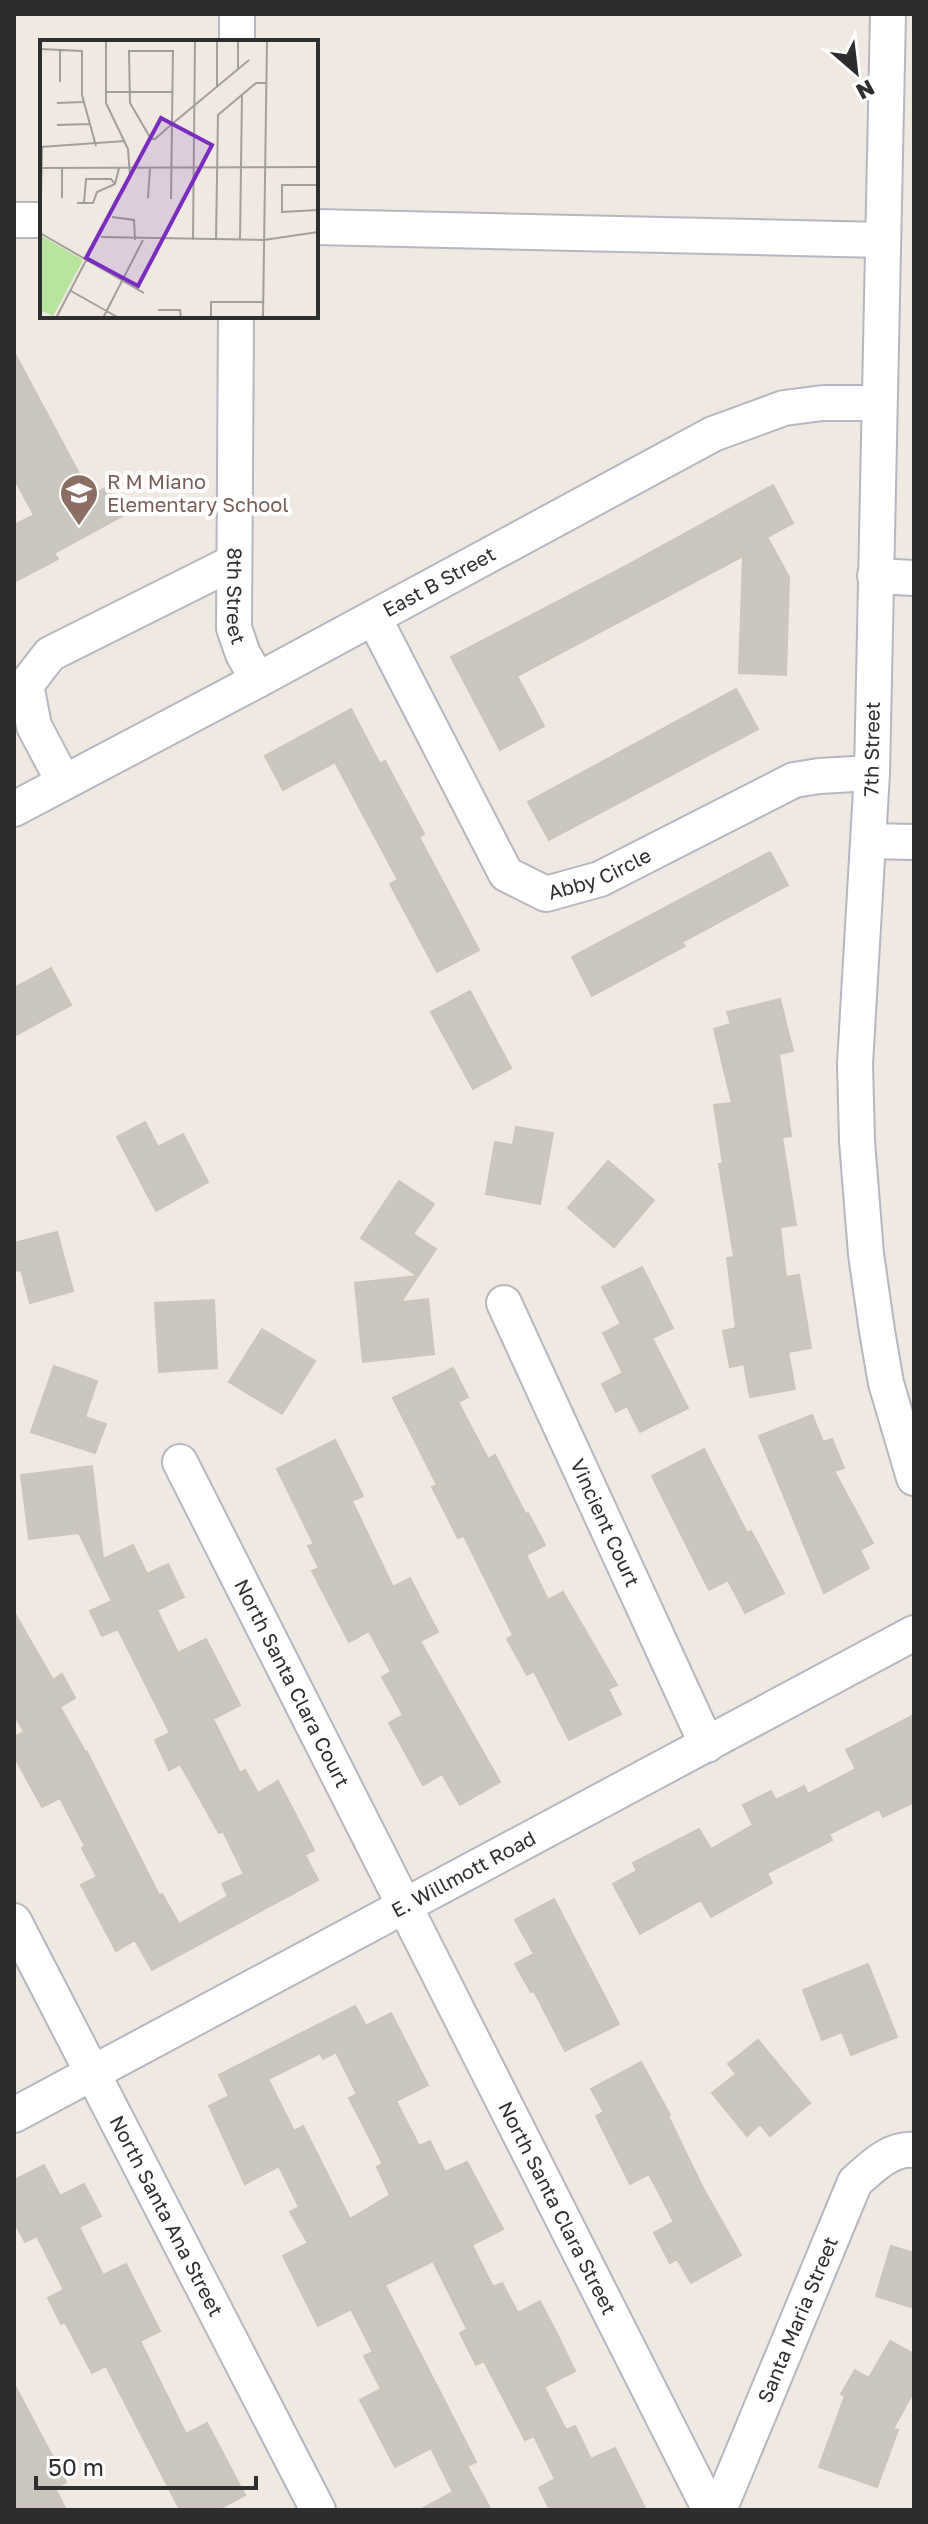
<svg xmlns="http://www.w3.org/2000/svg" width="928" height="2524" viewBox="0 0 928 2524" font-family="'Golos Text',sans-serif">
<rect width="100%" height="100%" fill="#efe9e1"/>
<path fill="#cbc7bf" stroke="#cbc5ba" stroke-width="2" fill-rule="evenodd" d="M14,352l77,144 16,-9 15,29 -68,37 4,6 -44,23v-57l20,-10 -20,-37z
M773,485l20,38 -26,14 22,40 -3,98 -47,-2 4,-117 -226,120 27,50 -44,24 -49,-93 175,-91z
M736,689l22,40 -209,111 -21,-38z
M351,709l29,55 5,-3 39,73 -5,3 60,113 -42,22 -47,-88 8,-4 -63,-118 -52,28 -18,-34z
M770,852l18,33 -106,57 3,4 -93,50 -20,-39z
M51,968l20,37 -57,31v-48z
M470,991l41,77 -38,21 -42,-77z
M780,999l13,52 -14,3 12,82 -9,1 14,88 -16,2 6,50 13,-2 12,73 -23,4 7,37 -45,8 -6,-33 -14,3 -7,-36 13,-3 -9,-70 7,-1 -15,-93h4l-9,-59 18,-2 -18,-74 17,-5 -4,-12z
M145,1122l13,25 25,-13 25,48 -52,29 -39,-74z
M516,1127l37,6 -13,71 -54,-10 9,-52 18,3z
M608,1161l46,39 -40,47 -46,-39z
M399,1181l35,23 -21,30 23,15 -18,27 -57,-38z
M57,1232l16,59 -43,12 -9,-33 -7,1v-28z
M642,1267l31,61 -21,10 36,70 -48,24 -13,-26 -11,6 -14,-28 21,-11 -20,-40 18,-9 -19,-37z
M418,1276l-17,26 27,-3 6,55 -71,8 -8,-79z
M214,1300l3,68 -58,4 -4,-69z
M262,1329l53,32 -33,53 -53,-32z
M54,1366l43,15 -12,36 21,7 -11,29 -64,-21z
M453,1368l15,29 -10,5 30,57 7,-4 31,60 2,-2 17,32 -19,10 22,45 15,-8 54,93 -9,4 13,25 -52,26 -35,-69 -7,4 -20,-36 6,-4 -49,-99 -6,2 -26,-51 5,-2 -44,-87z
M812,1415l11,27 9,-3 12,29 -10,3 39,72 -13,7 9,18 -45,25 -65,-157z
M335,1440l28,56 -11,5 41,86 17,-9 28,54 -18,9 80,141 -40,23 -18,-31 -19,11 -16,-29 -18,-33 14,-8 -21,-38 9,-5 -22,-41 -20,11 -37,-71 7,-3 -11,-22 6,-2 -37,-75z
M704,1449l43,84 4,-2 33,62 -39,20 -17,-33 -19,10 -57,-114z
M92,1466l11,93 30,-14 14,29 21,-10 16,33 -27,13 21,43 28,-14 34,66 -27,14 27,54 5,-3 13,23 20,-12 36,69 -9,5 13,25 -166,90 -17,-30 -19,11 -35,-66 16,-8 -15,-29 3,-2 -25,-48 -18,9 -28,-51v-19l10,-5 -10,-18v-102l39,68 9,-6 13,24 -15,9 26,46 1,-1 72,143 3,-1 17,30 49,-28 -6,-12 22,-10 -21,-43 -4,2 -39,-69 -11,6 -14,-30 15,-7 -52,-104 -16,7 -12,-25 22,-10 -33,-68 -50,6 -8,-64z
M914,1715v87l-31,15 -4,-8 -50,25 3,6 -65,33 5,10 -61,34 -10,-17 -61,34 -27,-50 24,-13 -4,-8 66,-34 12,20 42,-24 -10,-20 28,-14 5,9 28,-14 4,8 48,-25 -10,-19z
M554,1899l65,125 -54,27 -31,-60 -3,1 -16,-28 19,-10 -19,-34z
M868,1964l29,73 -46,18 -9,-23 -20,8 -19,-50z
M355,2006l11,20 25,-13 37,72 -32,16 23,45 11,-5 15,31 22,-10 36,67 -31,16 21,42 9,-4 16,30 22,-12 17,33 18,37 -31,16 22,43 9,-4 16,33 24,-11 31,62h-96l-11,-22 16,-9 -21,-43 -9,4 -41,-79 -8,4 -16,-32 7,-4 -34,-68 -48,24 91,177 -9,4 24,44h-71l33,-18 -22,-44 -36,19 -35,-67 21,-11 -17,-33 9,-4 -22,-43 -33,17 -35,-70 25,-13 -18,-31 9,-5 -20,-41 -34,18 -36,-78 20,-10 -10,-21zM336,2052l21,42 -8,4 34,66 -6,3 13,28 -40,24 -47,-93 -9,5 -26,-52 52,-26 3,6z
M758,2040l52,63 -40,33 -10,-12 -13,12 -35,-43 24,-19 -8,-10z
M641,2062l29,53 -2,1 35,72 38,67 -50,28 -14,-24 -7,4 -16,-30 20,-11 -25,-48 -19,10 -34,-68 8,-4 -13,-23z
M44,2165l16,31 24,-12 17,32 -22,11 24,48 23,-11 34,67 -20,10 46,93 21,-11 38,72 -28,15h-37l-74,-144 -14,7 -27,-51 -4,2 -13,-26 16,-8 -27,-54 -12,6 -11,-21v-41z
M891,2246l23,7v55l-38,-12z
M890,2341l24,13v37l-21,38 5,1 -21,57 -58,-20 26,-71 -4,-2 14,-24 14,8z
M14,2384l52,98 -11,6 11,22h-52z"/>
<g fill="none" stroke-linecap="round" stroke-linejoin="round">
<g stroke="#b4b7c1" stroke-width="38">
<g id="minor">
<path d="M888,14l-16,759 -17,291 2,77 9,113 11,77 9,52 28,95"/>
<path d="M237,42v-28"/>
<path d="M14,220h28"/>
<path d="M316,227l567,13"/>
<path id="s1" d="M236,316l-2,312 9,26 15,26"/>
<path d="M875,576l39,2"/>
<path id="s2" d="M374,618l132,256 40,20 54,-15 194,-99 25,-4 53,-3"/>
<path d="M63,781l-29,-55 -8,-41 24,-31 184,-92"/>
<path id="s3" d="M14,809l244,-129 455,-246 71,-26 39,-5h55"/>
<path d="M869,841l45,1"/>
<path id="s4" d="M504,1303l203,442"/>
<path id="s5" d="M180,1462l530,1048"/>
<path id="s6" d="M14,1921l304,589"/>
<path id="s7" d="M14,2115l900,-482"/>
<path id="s8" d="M719,2510l136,-328c17,-15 35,-34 59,-32"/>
</g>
</g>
<use href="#minor" stroke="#fff" stroke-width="34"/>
</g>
<defs>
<g id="school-pin" transform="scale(2)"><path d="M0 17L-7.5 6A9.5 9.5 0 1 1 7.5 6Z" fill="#8d6e63" stroke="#fff"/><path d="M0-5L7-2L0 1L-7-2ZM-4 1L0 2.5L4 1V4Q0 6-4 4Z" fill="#fff"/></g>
</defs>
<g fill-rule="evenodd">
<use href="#school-pin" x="79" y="493"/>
</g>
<g text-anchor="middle" stroke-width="8" stroke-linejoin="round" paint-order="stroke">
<g font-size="20" fill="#785e54" stroke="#fff" text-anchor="start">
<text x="107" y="489">R M Miano<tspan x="107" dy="23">Elementary School</tspan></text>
</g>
<g font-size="20" fill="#2e2e2e" stroke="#fff">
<text dy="7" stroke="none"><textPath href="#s3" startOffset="482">East B Street</textPath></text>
<text dy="7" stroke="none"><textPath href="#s1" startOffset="280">8th Street</textPath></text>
<text transform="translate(872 749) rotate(-89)" y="7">7th Street</text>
<text dy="7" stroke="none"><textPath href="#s2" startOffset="390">Abby Circle</textPath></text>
<text dy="7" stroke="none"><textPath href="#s4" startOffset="242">Vincient Court</textPath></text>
<text dy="7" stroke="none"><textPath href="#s5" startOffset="248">North Santa Clara Court</textPath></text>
<text dy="7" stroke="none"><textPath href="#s7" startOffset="510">E. Willmott Road</textPath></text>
<text dy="7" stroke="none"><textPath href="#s5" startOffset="836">North Santa Clara Street</textPath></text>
<text dy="7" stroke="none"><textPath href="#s6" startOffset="332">North Santa Ana Street</textPath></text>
<text dy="7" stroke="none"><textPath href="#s8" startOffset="206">Santa Maria Street</textPath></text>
</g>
</g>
<g transform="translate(40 40)">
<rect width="278" height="278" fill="#efe9e1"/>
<path d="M0,195l43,25 -30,56 -13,-6z" fill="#b6e59e"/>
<path fill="none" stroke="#a29e99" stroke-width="2" d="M177,0v46M0,9l42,2v44l14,51M198,28v-28M20,42v-33M66,52h66M17,63l26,-1M17,85l33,-1M0,107l85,-6M0,128l278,-1M22,128v30M278,145h-36v27l36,-2M108,158l2,-30M1,159l1,-52M131,159l1,-75 1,-73h-44l1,52 21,36h4l17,-15 77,-64M37,163h16l4,-11 18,-8 4,-16M44,163l2,-24h25l4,5M72,177l22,3 1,20M0,193l104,60M61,197l163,3 54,-8M153,200l2,-200M176,200l2,-125 38,-32h10M200,200l2,-145M31,251l48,27M118,270h22l1,8M16,278l74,-142 -2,-27 -22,-46v-63M63,278l40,-78M171,278v-16h53M223,278l4,-278"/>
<path fill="#7b2cbf" fill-opacity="0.15" stroke="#7b2cbf" stroke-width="4" d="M121,78l51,27 -74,141 -52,-28z"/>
<rect width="278" height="278" fill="none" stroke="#2e2e2e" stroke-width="4"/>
</g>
<rect width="928" height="2524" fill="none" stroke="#2e2e2e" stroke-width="32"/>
<g transform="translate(856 72) rotate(152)" stroke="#ffffff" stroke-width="6" paint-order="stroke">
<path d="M0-6L14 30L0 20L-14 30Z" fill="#2e2e2e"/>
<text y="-12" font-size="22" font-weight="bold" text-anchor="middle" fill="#2e2e2e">N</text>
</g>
<path d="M36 2476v12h220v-12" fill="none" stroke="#2e2e2e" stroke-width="4"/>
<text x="48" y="2476" font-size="24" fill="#2e2e2e" stroke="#ffffff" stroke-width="6" paint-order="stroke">50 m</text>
</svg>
